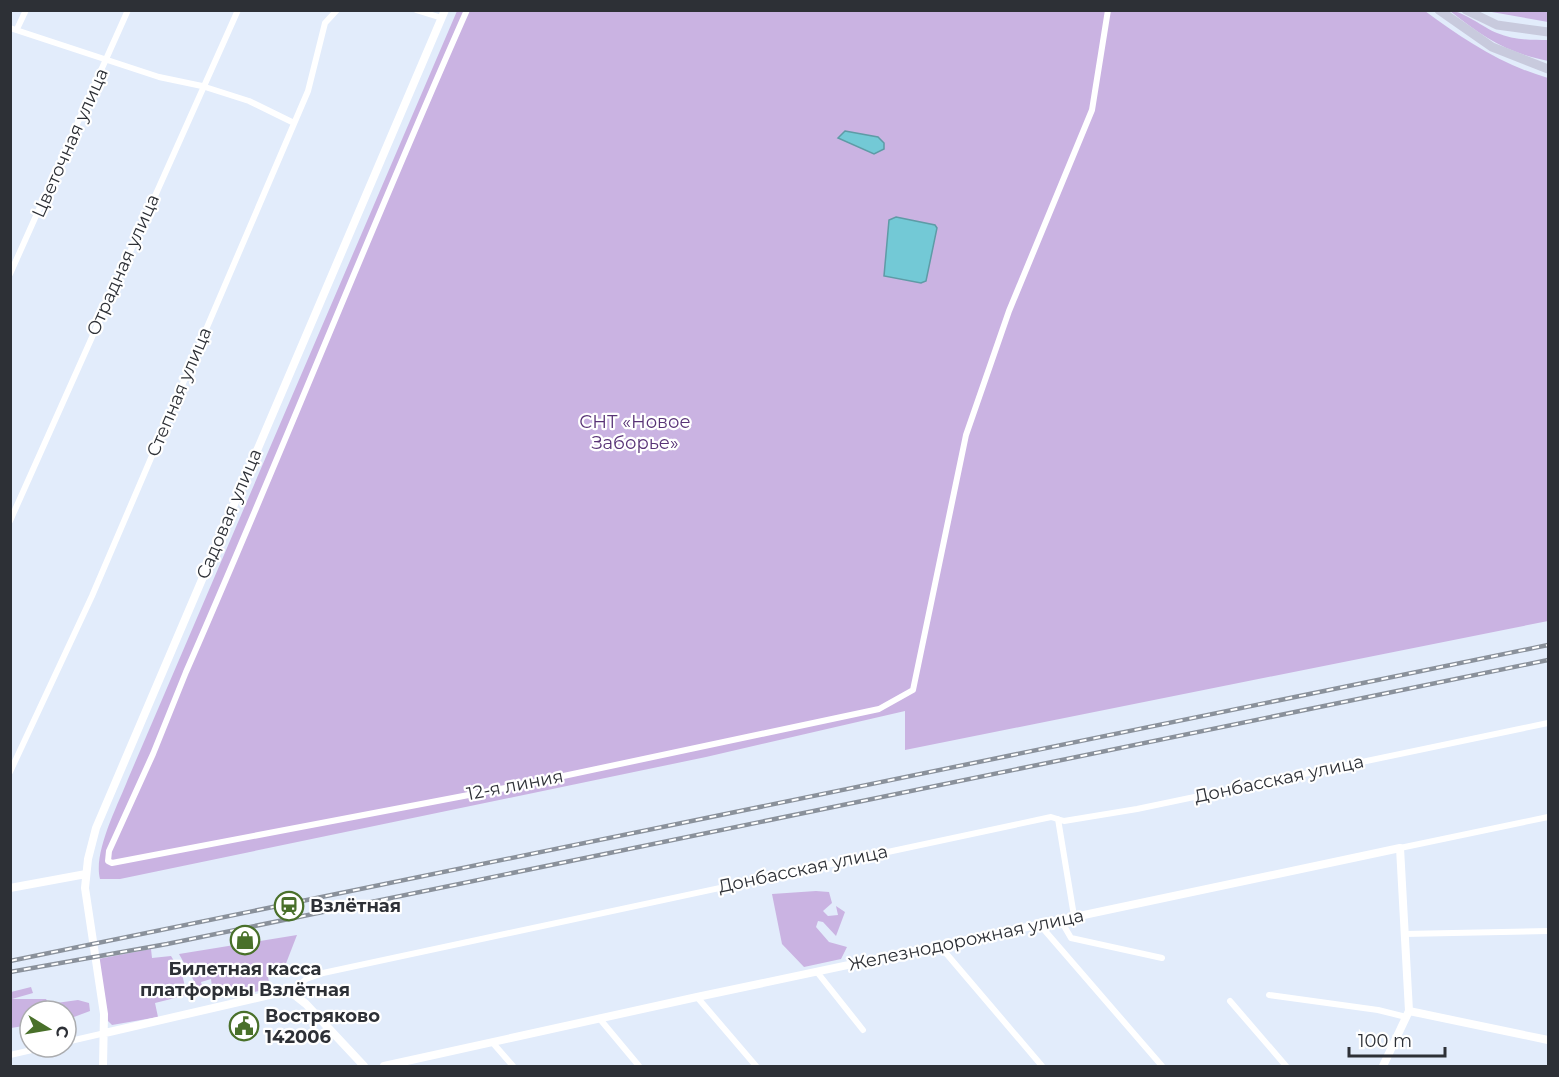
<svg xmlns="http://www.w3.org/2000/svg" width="1559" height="1077" viewBox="0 0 1559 1077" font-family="Montserrat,sans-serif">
<rect width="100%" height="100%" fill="#e2ecfb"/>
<path fill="#cab3e2" d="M457,11h968c38,28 77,54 123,67v543l-643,129v-39l-199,46 -586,122h-20c-7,-27 18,-74 28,-100z
M1450,11c12,-1 34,17 47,22 16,7 34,7 51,7v21c-41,-8 -65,-24 -98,-50z
M1486,11h62v11z
M816,891l13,1 3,11 -9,8 5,5 10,-1 -2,-9 9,6 -9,24 -13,-14 -5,-1 -2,6 13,15 18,5 -6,12 -37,8 -22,-23 -10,-50z
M297,935l-12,31 -18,4 3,19 -47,9 -2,-13 -9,2 -1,-8 -10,3 2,7 -4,1 -20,-36z
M151,949l1,9 19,-2 11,18 5,21 -32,8 3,14 -46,8 -4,-4 -10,-62z
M31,987l2,6 -21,6h34l3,5 29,-4 11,3 1,8 -24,9v-9h-36v14l-19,3v-36z"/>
<path fill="#73c9d6" stroke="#5e9ba6" stroke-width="1.5" d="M845,131l33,6 6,6v6l-10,5 -36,-16z
M896,217l39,8 2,3 -11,53 -5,2 -37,-7 5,-56z"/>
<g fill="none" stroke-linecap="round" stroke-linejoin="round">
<path stroke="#fff" stroke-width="6" d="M416,10l26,8
M467,10c-97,219 -185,443 -281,662l-33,82 -44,97 -1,10 4,2 409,-78 358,-76 34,-19 53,-255 43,-124 83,-201 16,-100
M10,28l149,49 43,9 47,15 45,22
M17,29l9,-19
M10,274l118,-264
M10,521l228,-511
M10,772l82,-176 216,-505 17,-68 12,-13
M1058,819l16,97
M1400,848l148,-31
M1060,919l11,19 91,20
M1040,925l122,141
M1404,934l144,-3
M939,945l103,121
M817,972l46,58
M292,993l14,-14 17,-6 728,-156 13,4 73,-12 411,-86
M1269,995l109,15 28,7
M697,997l59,69
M1230,1001l56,65
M599,1018l40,48
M66,1042l39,-9
M492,1042l21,24
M10,1055l35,-8"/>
<path stroke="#fff" stroke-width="8" d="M10,888l76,-14
M1409,1011l139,29
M105,1033l173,-40h14l14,11 58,62
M103,1066l1,-52 -19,-126 3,-29 8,-31 349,-818
M384,1066l313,-69 703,-149 9,163 -26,55"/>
<path stroke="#c8cadd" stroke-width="9" d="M1439,10l53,37 56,22
M1466,10l31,15 51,7"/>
<g stroke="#8a919b" stroke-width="4.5">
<path id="rail" d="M10,961l1538,-316
M10,972l157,-28 1381,-284"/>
</g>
<use href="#rail" stroke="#fff" stroke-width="2" stroke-dasharray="7" stroke-linecap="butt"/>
</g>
<defs>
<g id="station-ring" transform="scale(1.5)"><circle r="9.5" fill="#fff" stroke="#49702a" stroke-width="1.5"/><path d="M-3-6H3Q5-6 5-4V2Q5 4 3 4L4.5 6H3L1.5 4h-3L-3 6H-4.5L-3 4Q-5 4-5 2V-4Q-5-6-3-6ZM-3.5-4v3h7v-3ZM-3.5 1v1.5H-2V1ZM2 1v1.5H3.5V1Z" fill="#49702a"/></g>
<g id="shop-ring" transform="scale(1.5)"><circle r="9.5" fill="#fff" stroke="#49702a" stroke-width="1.5"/><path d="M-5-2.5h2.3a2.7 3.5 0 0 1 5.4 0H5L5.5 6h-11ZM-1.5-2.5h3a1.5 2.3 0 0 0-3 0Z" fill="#49702a"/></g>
<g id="civic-ring" transform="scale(1.5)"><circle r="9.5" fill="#fff" stroke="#49702a" stroke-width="1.5"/><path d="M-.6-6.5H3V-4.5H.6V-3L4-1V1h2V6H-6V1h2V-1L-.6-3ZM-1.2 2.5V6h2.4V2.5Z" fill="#49702a"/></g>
</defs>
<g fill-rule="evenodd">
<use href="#station-ring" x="289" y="906"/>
<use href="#shop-ring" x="245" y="940"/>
<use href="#civic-ring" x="244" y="1026"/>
</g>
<g text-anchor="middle" stroke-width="4.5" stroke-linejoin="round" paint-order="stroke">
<g font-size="18" fill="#2d3036" stroke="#fff">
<text transform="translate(70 143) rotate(-66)" y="6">Цветочная улица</text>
<text transform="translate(123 265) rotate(-66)" y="6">Отрадная улица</text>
<text transform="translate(179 392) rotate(-67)" y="6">Степная улица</text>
<text transform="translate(229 514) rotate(-67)" y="6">Садовая улица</text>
<text transform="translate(1279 779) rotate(-12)" y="6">Донбасская улица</text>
<text transform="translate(515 785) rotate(-11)" y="6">12-я линия</text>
<text transform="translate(803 869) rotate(-12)" y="6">Донбасская улица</text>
<text transform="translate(966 940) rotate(-12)" y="6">Железнодорожная улица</text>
</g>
<g font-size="18" fill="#583376" stroke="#fff">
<text x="635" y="428">СНТ «Новое<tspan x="635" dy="21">Заборье»</tspan></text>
</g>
<g font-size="18" font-weight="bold" fill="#2d3036" stroke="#fff" text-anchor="start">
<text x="310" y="912">Взлётная</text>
<text x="245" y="975" text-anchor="middle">Билетная касса<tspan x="245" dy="21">платформы Взлётная</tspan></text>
<text x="265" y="1022">Востряково<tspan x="265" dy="21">142006</tspan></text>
</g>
</g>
<rect width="1559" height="1077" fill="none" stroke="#2d3036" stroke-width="24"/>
<g transform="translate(48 1029) rotate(101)"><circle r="28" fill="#ffffff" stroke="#abacaf" stroke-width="1.5"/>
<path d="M0-4.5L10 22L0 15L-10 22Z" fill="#49702a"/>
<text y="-9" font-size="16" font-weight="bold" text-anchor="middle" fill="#2d3036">С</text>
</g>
<path d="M1349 1047v9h96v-9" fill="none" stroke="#2d3036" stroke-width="3"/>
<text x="1358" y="1047" font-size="18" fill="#2d3036" stroke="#ffffff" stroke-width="4.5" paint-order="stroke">100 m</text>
</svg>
